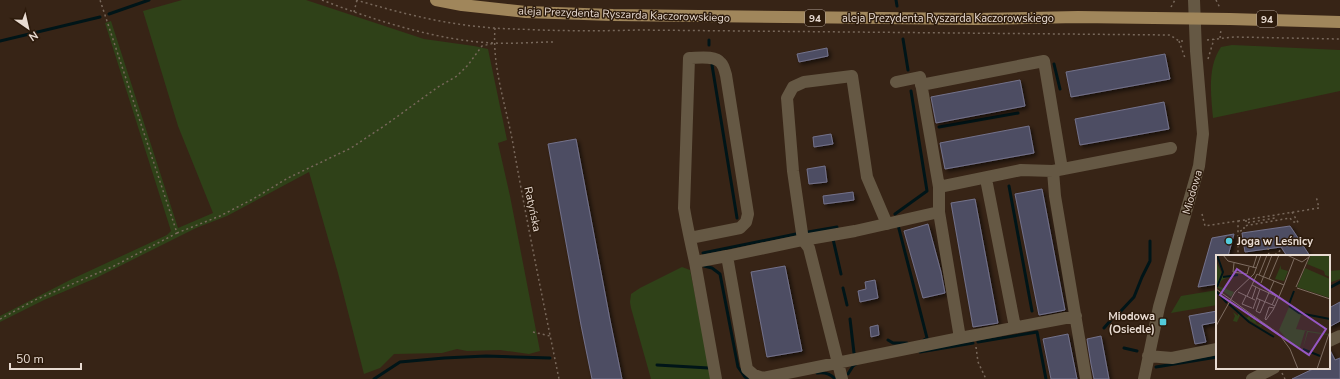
<svg xmlns="http://www.w3.org/2000/svg" width="1340" height="379" viewBox="0 0 1340 379" font-family="'Nunito Sans',sans-serif">
<defs>
<filter id="shadow"><feDropShadow dx="2.5" dy="2.5" stdDeviation="2" flood-color="#0009"/></filter>
</defs>
<rect width="100%" height="100%" fill="#372416"/>
<path fill="#2f4118" d="M182,0h124l118,39 50,7 14,3 19,91 -9,3 12,53 30,155 -11,3 -29,-4 -33,1 -10,-2 -15,4 -48,1 -14,14 -16,6 -26,-101 -29,-101 -82,44 -31,12 -100,50 -52,22 -44,22v-6l72,-37 95,-44 4,-4 -66,-208 6,-2 67,207 35,-15 -35,-87 -35,-115z
M1232,45l108,5v41l-127,27c-2,-23 -6,-51 8,-71z
M682,267l8,3 22,109h-61l-20,-71 -1,-6 1,-8 9,-6z
M1340,270v9l-11,4v-12z
M1217,290v15l-46,8 10,-17z"/>
<g fill="none" stroke-linecap="round" stroke-linejoin="round">
<path stroke="#001518" stroke-width="3" d="M896,0l1,6
M109,14l40,-14
M903,39l5,31
M709,40v5
M0,41l100,-24
M1054,64l6,25
M712,65l25,153
M939,127l79,-14
M1009,186l23,125
M895,214l32,-23 -16,-100
M898,225l29,113 -3,2
M808,232l29,-5
M833,239l8,35
M703,253l93,-19
M704,266l8,2 8,6 18,93 7,10 4,2
M843,288l4,17
M1329,288l11,-6
M1120,312l14,-15 8,-20 8,-16v-20
M850,319l4,34
M1104,328l7,-8
M888,340l5,3h14
M978,342l59,-10 9,47
M1124,348l13,3
M920,352l53,-9
M657,365l52,3
M1156,367l61,-10
M817,373c7,-1 14,1 18,6
M848,374l5,-8 3,-2
M374,379l26,-17 44,-4 42,-2 64,2"/>
</g>
<path fill="#4e4d64" stroke="#73728b" filter="url(#shadow)" d="M827,48l1,8 -29,6 -2,-8z
M1165,54l5,25 -99,18 -5,-25z
M1020,80l5,26 -89,17 -5,-26z
M1164,102l5,27 -89,16 -5,-26z
M1029,126l5,27 -89,16 -5,-26z
M831,134l2,10 -19,3 -1,-10z
M576,139l34,181 12,59h-30l-11,-54 -33,-181z
M825,166l2,16 -18,2 -2,-15z
M1042,189l23,121 -26,5 -24,-121z
M853,192l1,8 -30,4 -1,-8z
M975,199l23,124 -25,4 -22,-124z
M928,224l13,48 4,21 -22,5 -19,-67z
M1290,226l20,30h-23l-6,-9 -36,5 -3,-19z
M1234,234l-6,22h-11v28l-19,3 14,-49z
M785,266l17,85 -35,6 -16,-85z
M875,280l3,18 -18,4 -2,-11 8,-2 -1,-7z
M1340,302v19l-11,6v-19z
M1217,311v11l-15,3 4,17 -11,2 -6,-28z
M878,325l1,10 -8,2 -1,-10z
M1068,334l9,45h-26l-8,-40z
M1101,336l8,43h-15l-3,-15 -4,-25z
M1329,348l6,12 5,-2v21h-48l23,-11h14z"/>
<g fill="none" stroke-linecap="round" stroke-linejoin="round">
<path stroke="#78685b" stroke-width="1.5" stroke-dasharray="2 3" stroke-linecap="butt" d="M322,0c51,20 117,41 172,43 20,1 41,-1 61,-1
M356,0c41,12 83,23 126,27 19,2 38,2 58,3 32,1 65,1 98,0l532,5 9,6h6
M1216,0l4,8
M1171,7l4,-7
M354,12l3,-12
M495,28c-3,40 11,77 18,116 14,79 30,157 46,235
M1220,38l1,-9
M1207,40l27,-3 106,2
M1179,41l6,17
M1208,59l6,-20
M1292,212l7,12
M1202,214l3,12 33,-5v35
M1246,220v3l29,-5v2
M1238,221l81,-13 -3,-12
M1240,231l4,-1v-4l46,-8 3,4h4
M177,233l43,-17 33,-17 35,-21 63,-30 36,-24 51,-37 19,-11 11,-11 14,-19 12,-3
M1268,248l1,8
M1275,255l8,-7
M1270,256h6
M0,319l35,-19 79,-34 63,-33 -77,-233
M533,332l17,4
M976,347l2,15 8,17
M1282,373l3,6"/>
<path stroke="#655844" stroke-width="12" d="M896,82l24,-5 19,110v25l21,126 116,-22
M921,85l123,-24 18,108
M1053,171l2,25 31,183
M986,179l29,148
M939,187l82,-17 32,1 118,-23
M690,238l50,-10 6,-6 2,-8 -22,-139c-1,-3 -2,-9 -5,-12 -6,-8 -23,-5 -32,-5l-5,150c3,18 7,36 11,54
M727,256l20,113 7,6 9,3 197,-40
M1329,341l11,-5
M1148,356l24,2 45,-9
M716,379l-21,-117 32,-6 76,-16 52,-9 84,-19
M842,379l-33,-131 -6,-8 -10,-69 -6,-73 6,-11 11,-5 48,-6 15,101 20,47
M1144,379l15,-72 40,-141 4,-32 -7,-83 -2,-51
M1252,379l22,-11"/>
<path stroke="#a0865b" stroke-width="12" d="M436,0l26,5 64,7 87,3 363,4 102,-2 152,2 110,3"/>
</g>
<g fill="#53cbdb" stroke="#2d1b0c" stroke-width="1.5">
<circle cx="1229" cy="241" r="4"/>
<rect x="1159" y="318" width="8" height="8" rx="2"/>
</g>
<g text-anchor="middle" stroke-width="3" stroke-linejoin="round" paint-order="stroke">
<g fill="#2d1b0c" stroke="#b0a197" stroke-width="1">
<rect x="805" y="10" width="20" height="16" rx="3"/>
<rect x="1257" y="11" width="20" height="16" rx="3"/>
</g>
<g font-size="10" font-weight="bold" fill="#e8dbd2">
<text x="815" y="22">94</text>
<text x="1267" y="23">94</text>
</g>
<g font-size="11" fill="#e8dbd2" stroke="#2d1b0c">
<text transform="translate(624 14) rotate(2)" y="4">aleja Prezydenta Ryszarda Kaczorowskiego</text>
<text x="948" y="22">aleja Prezydenta Ryszarda Kaczorowskiego</text>
<text transform="translate(1192 192) rotate(-74)" y="4">Miodowa</text>
<text transform="translate(533 209) rotate(78)" y="4">Ratyńska</text>
</g>
<g font-size="11" font-weight="bold" fill="#e8dbd2" stroke="#2d1b0c" text-anchor="start">
<text x="1237" y="245">Joga w Leśnicy</text>
<text x="1155" y="320" text-anchor="end">Miodowa<tspan x="1155" dy="13">(Osiedle)</tspan></text>
</g>
</g>
<g transform="translate(1216 255)">
<rect width="114" height="114" fill="#372416"/>
<path d="M95,0h19v22l-5,-2 -1,-4 -17,-7zM0,6l7,15h8l14,5 -14,-5 -9,4 -4,6 16,6 -3,5 -14,-10zM65,10v4l7,2 -4,10 -9,-2zM89,13l25,11v19l-33,-11zM13,50l18,13 2,-2 2,4 3,-1 3,5 5,1 -1,2 -21,-12 -3,7 -4,-1 2,-5 -2,-4 5,4v-3zM73,52l13,6 -6,16 32,5v1l-20,-3 -5,16 4,-17h-2l-5,16 -9,-3 -12,-14z" fill="#2f4118"/>
<path fill="none" stroke="#001518" stroke-width="2" d="M7,22l15,-2M1,32l6,-15 -6,-17M0,36l11,12M13,49l20,18 25,15M73,49l5,-13M73,51l10,7 31,6M87,94l17,7"/>
<path fill="none" stroke="#7e6d61" stroke-width="1" d="M7,0l5,6 29,7M51,0l-8,20 25,10 10,-26M71,0l15,7 7,-5M18,8l-1,9 14,2 2,-7M37,13l4,-13M53,24l10,-24M45,28l11,-28M36,30l8,4 -7,20M80,32l14,-32M81,33l33,11M0,34l63,45 11,15 8,20M44,34l16,7 -4,9M22,37l17,8M30,41l-4,8 10,4M31,41l10,-22 2,1M40,43l19,8 9,-21M36,44l4,-12M44,45l-4,11 4,2 14,-32M58,53l-5,-1 -4,12 1,1 7,-10 2,-4M0,71l19,-34 19,-18 7,-19M101,114l13,-38"/>
<path fill="#9658c4" fill-opacity="0.15" stroke="#9658c4" stroke-width="2" d="M21,14l89,60 -17,26 -89,-60z"/>
<rect width="114" height="114" fill="none" stroke="#e8dbd2" stroke-width="2"/>
</g>
<g transform="translate(28 28) rotate(146)" stroke="#2d1b0c" stroke-width="3" paint-order="stroke">
<path d="M0-3L7 15L0 10L-7 15Z" fill="#e8dbd2"/>
<text y="-6" font-size="11" font-weight="bold" text-anchor="middle" fill="#e8dbd2">N</text>
</g>
<path d="M10 363v6h71v-6" fill="none" stroke="#e8dbd2" stroke-width="2"/>
<text x="16" y="363" font-size="12" fill="#e8dbd2" stroke="#2d1b0c" stroke-width="3" paint-order="stroke">50 m</text>
</svg>
